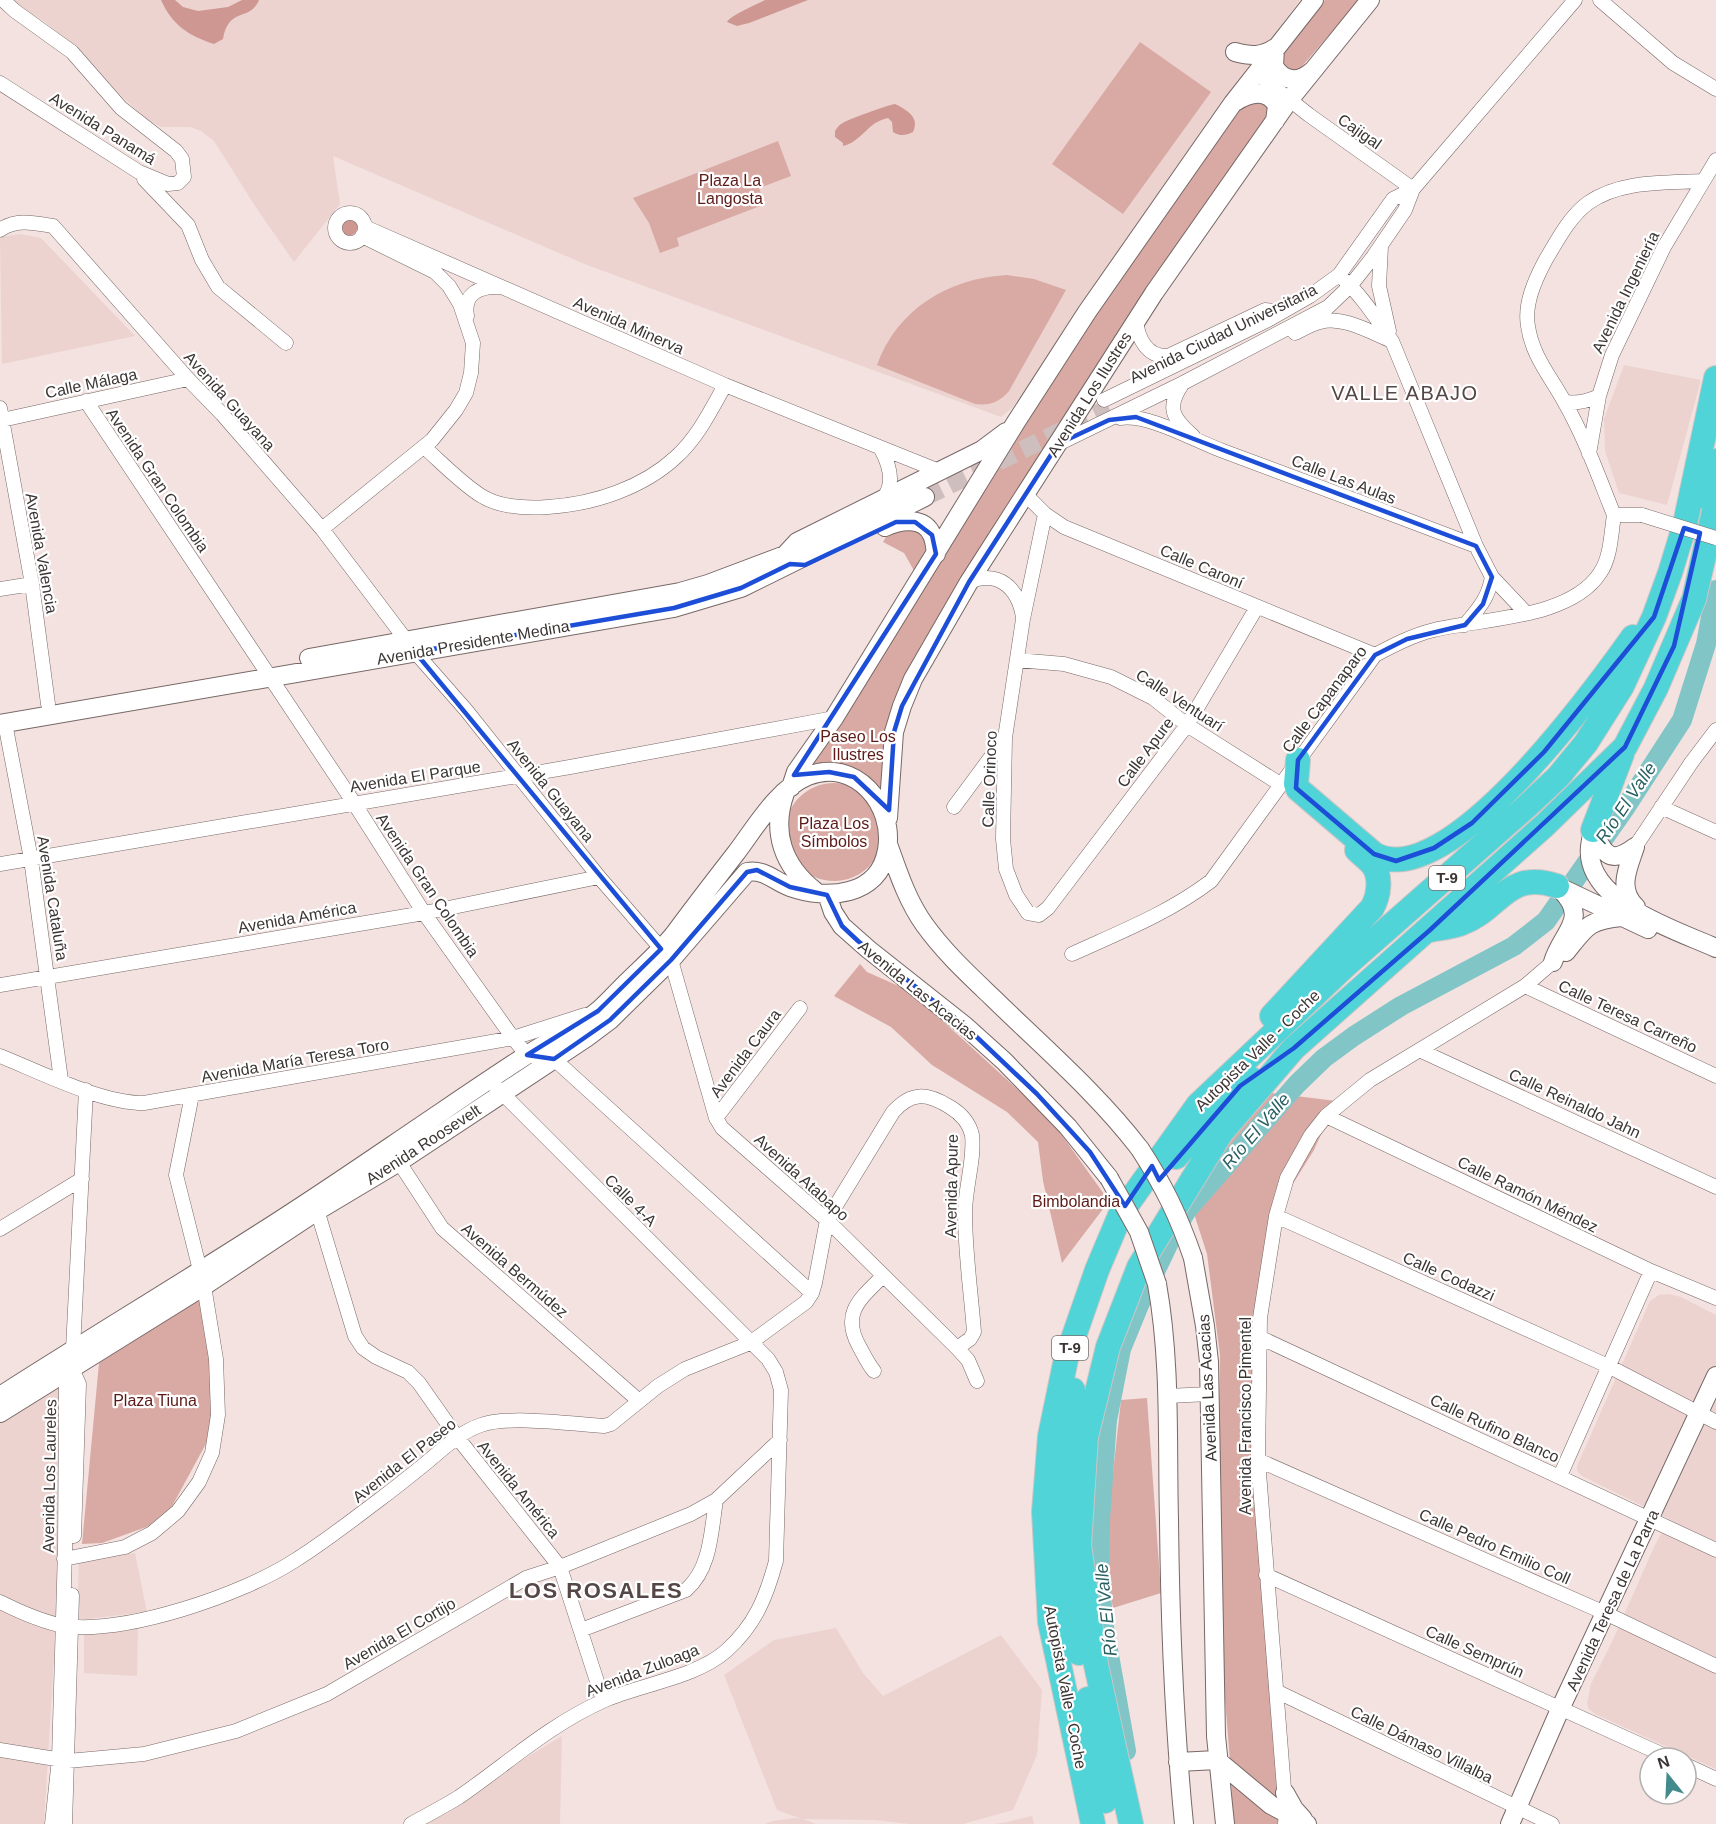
<svg xmlns="http://www.w3.org/2000/svg" width="1716" height="1824" viewBox="0 0 1716 1824" font-family="Arial,sans-serif">
<rect width="100%" height="100%" fill="#f3e2e0"/>
<path fill="#ecd3d0" d="M7,0h1293l-126,170 -161,237 -12,10 -414,-152 -254,-109 7,48 -46,58 -37,-53 -43,-68 -13,-10 -11,-4h-29l-13,-7 -28,-25 -27,-30 -23,-22 -26,-22z
M20,234l21,4 94,98 -133,28 -2,-125 2,-2z
M1624,365l77,15 -34,125 -48,-12 -14,-42 -1,-32z
M1669,1294l12,3 35,18v454l-121,-55 -6,-5 -2,-5 4,-20 21,-42 42,-95 15,-28 -87,-43 -5,-5v-5l73,-165 9,-6z
M58,1386l3,5 -3,199 -14,234h-44v-404z
M135,1553l12,59 -70,8 2,-60z
M138,1627l-1,49 -53,-3v-38z
M836,1628l27,45 20,23 118,-61 41,55 -5,65 -24,55 -50,14h-53l-36,-4 -71,-1 13,5h-51l8,-3 22,-3 7,1 -25,-9 -53,-135 50,-35z
M562,1736l-2,88h-136l24,-11 76,-54z
M1032,1816l2,8h-40l13,-2z"/>
<path fill="#d9aaa4" d="M1325,0h34l-67,78 -19,-14z
M1140,42l71,50 -88,122 -71,-50z
M1242,98l35,8 -364,573 -26,140 -12,-23 -41,-21 -41,11 186,-301z
M778,141l13,35 -32,12 6,16 -88,34 2,8 -19,7 -11,-30 -16,-25z
M1007,275l27,4 32,11 -57,101c-9,11 -20,15 -34,13l-98,-39c20,-56 72,-87 130,-90z
M915,525l12,12 5,17 -16,20 -12,-21 -21,-11 8,-14z
M785 832a49 49 0 1 1 98 0a49 49 0 1 1-98 0Z
M860,964l7,8 43,19 141,129 58,81 -47,62 -19,-82 -5,-39 -31,-30 -75,-47 -41,-38 -57,-31z
M1257,1091l79,10 -22,49 -28,45 -19,121 -14,112 32,396h-52l-3,-63 -13,-162 3,-244 -13,-101 -26,-81z
M201,1299l16,85 -9,56 -38,70 -18,15 -50,18 -20,1 17,-181z
M1147,1398l14,195 -48,15 -9,-53 17,-155z"/>
<path fill="#cf9791" d="M161,0h14l8,7 15,4 30,-4 14,-7h17c-9,22 -30,6 -36,39l-9,5c-25,-8 -42,-19 -53,-44z
M765,0h43l-59,23 -12,3 -10,-4c3,-6 30,-18 38,-22z
M895,104c12,6 25,13 18,28 -7,3 -12,5 -20,0l-1,-10 -4,-4c-21,4 -25,23 -45,28v-3l-8,-6v-6c2,-3 3,-5 6,-7 5,-4 47,-19 54,-20z
M338 226a10 10 0 1 1 20 0a10 10 0 1 1-20 0Z"/>
<g fill="none" stroke-linecap="round" stroke-linejoin="round">
<path stroke="#82c5c7" stroke-width="20" d="M1126,1751l-22,-124 -5,-50 1,-58 7,-99 14,-71 18,-44 35,-73 13,-22 110,-126 27,-26 30,-22 47,-30 113,-60 32,-25 79,-113 57,-88 24,-76 10,-54"/>
<path stroke="#cebfbe" stroke-width="18" stroke-dasharray="18 9" stroke-linecap="butt" d="M925,497l184,-89"/>
<g stroke="#776866" stroke-width="15">
<path id="street" d="M1600,0l73,63 43,26
M1256,73l53,42 104,74
M0,83l139,89 29,12 10,-1 6,-6 -2,-18 -6,-8 -55,-43 -49,-56 -57,-41 -12,-11
M144,179l44,46 14,35 16,27 68,56
M335 228a15 15 0 1 1 30 0a15 15 0 1 1-30 0Z
M365,227l360,158 214,86
M0,230c16,-12 35,-7 53,-4l135,153 34,35 100,115 93,123 51,58 133,167 72,83 45,158 6,10 105,92 130,128 11,12 9,21
M1381,246l-2,40 10,45
M1339,275c21,18 37,43 53,66l84,205 16,31 34,36
M467,316c-4,-22 12,-30 32,-29
M1136,320c2,19 11,37 32,36l97,-46 15,2
M1295,333c8,-4 17,-9 25,-11 22,-7 52,11 72,19
M1183,383c-17,24 -11,35 10,53
M1104,400l164,-80 42,-24 29,-21 54,-76 20,-10
M86,401l268,402 70,110 89,125 14,17 27,4 258,234
M1565,402c13,2 23,-1 34,-6
M0,408l32,176 16,120
M1120,418c30,-4 73,22 103,33 84,31 169,63 253,95
M2,420l186,-41
M1058,444l125,-61 145,-76 23,-22 22,-28 32,-47 8,-21 162,-189
M424,447c18,16 36,35 56,48 33,22 102,11 138,-3 21,-8 42,-20 58,-35 22,-20 35,-47 49,-72
M881,449c8,15 14,34 3,48
M1589,454l10,-58 13,-41 52,-108 52,-87
M1026,495l19,19 19,13 311,128
M1045,514l-22,105 -18,119 -2,101 3,30 10,26 12,18 11,2 9,-7 139,-183 70,-118
M1614,515c-15,-37 -29,-77 -49,-112 -14,-26 -33,-47 -37,-77 -4,-22 7,-46 17,-65 12,-20 24,-44 43,-58 32,-23 77,-20 115,-22
M1614,515h28
M322,529l110,-89 24,-30 10,-17 5,-20 2,-30 -13,-39 -11,-18 -14,-14 -73,-36
M969,582c29,-12 49,5 54,35
M0,589l32,-5
M1465,625c14,-17 23,-26 27,-48
M1017,660l47,4 47,13 42,21 34,27 93,59
M5,723l26,136 30,221
M954,807l51,-69
M1661,807l55,25
M1635,847l56,-84 25,-33
M0,864l570,-97 264,-49
M1072,954c48,-22 97,-41 139,-73l164,-226c19,-10 38,-20 59,-25 49,-12 136,-11 166,-57 11,-16 11,-39 14,-58
M0,985l424,-72 175,-36
M1525,986l191,90
M1419,1050l297,137
M0,1056c42,17 101,47 144,47l369,-65 72,-23
M1326,1116l325,155 65,27
M716,1118l84,-110
M395,1156l47,72 196,172
M315,1203l40,133 8,12 13,9 32,15 11,11 38,54 103,130 43,133
M1276,1216l332,150 108,56
M0,1229l82,-50
M1259,1337l457,213
M72,1369l7,15 -5,152
M874,1371c-6,-7 -10,-16 -15,-25 -18,-33 1,-47 24,-70
M1167,1396l43,-2
M1258,1460l347,153 111,53
M1560,1476l91,-205
M64,1559l61,-12 27,-14 26,-22 21,-29 13,-29 6,-38 -2,-56 -12,-73 -28,-111 16,-80
M1266,1575l404,183
M0,1602c20,10 42,20 64,24 63,8 177,-31 230,-65 29,-18 57,-40 85,-61 16,-12 31,-24 47,-37 17,-14 34,-31 55,-38 28,-10 91,-1 123,1l7,-2 47,-38 27,-17 65,-26 56,-41 6,-9 3,-10 12,-63 66,-108c19,-21 34,-19 57,-5 10,6 19,15 22,28 3,23 -7,53 -7,78 0,39 6,79 9,119l-4,7 -13,9
M581,1630l105,-40c25,-22 25,-58 30,-90
M1278,1692l274,132
M0,1750l68,11 76,-7 92,-23 91,-37 199,-116 34,-11 131,-53 25,-14 64,-60
M1686,1765l30,14
M52,1824l7,-65 6,-210 1,-164 6,-16 14,-279
M65,1824l7,-229
M411,1824c16,-9 32,-17 48,-27 48,-33 90,-72 144,-96 36,-16 94,-24 123,-50 29,-26 40,-53 50,-90l5,-171 -5,-18 -8,-13 -272,-272
M1285,1824l1,-10 -28,-354 2,-142 16,-102 11,-38 24,-43 15,-19 44,-36 155,-94 28,-24"/>
</g>
<g stroke="#776866" stroke-width="20">
<path id="secondary" d="M1275,48l-1,18c9,16 25,17 38,5
M1235,52c15,4 27,5 40,-4
M1235,102c14,-9 33,-14 42,4l-2,15
M885,527c15,-7 39,-11 47,8 3,6 3,13 4,19
M785,555l12,-13 185,-92 24,-18
M309,658l371,-66 28,-8 77,-29
M0,724l674,-116 67,-20 184,-91
M791,787l5,-15 38,-54 182,-296 71,-110 146,-209 81,-103
M785,793c-14,39 -2,73 30,98
M888,818l6,-86 8,-26 11,-27 56,-97 185,-289 136,-194 80,-99
M1593,830c-2,11 -5,20 -2,32 11,45 87,69 125,86
M1593,830c10,23 17,36 42,17
M888,844c10,28 19,56 36,80 20,28 44,50 69,74 50,49 104,95 147,151
M1635,847c-7,21 -18,42 1,60
M1557,886l91,43
M827,894l6,18 9,14 26,23 96,76 40,36 64,66 41,51
M1566,952c20,-25 22,-32 56,-35
M1553,962c9,-30 37,-43 8,-72
M1193,1258l12,68 4,36 7,374 9,88
M1157,1284c14,78 10,158 12,236 1,101 5,203 15,304
M0,1396c86,-55 174,-108 260,-163 62,-39 122,-81 183,-122 28,-19 56,-38 84,-56 23,-15 52,-28 73,-46 8,-7 16,-16 24,-24 17,-17 36,-33 51,-52 20,-27 40,-53 61,-80 19,-25 42,-65 72,-77 47,-19 87,29 79,74 -8,47 -60,50 -97,37 -16,-6 -25,-18 -43,-15l-76,88 -61,60 -24,18 -187,124 -82,49 -113,75 -204,127
M1217,1760l54,45 36,19
M1178,1762l39,-2
M1285,1793l9,16 9,10
M1510,1824l51,-117 155,-331"/>
</g>
<g stroke="#c8c6c6" stroke-width="26">
<path id="highway" d="M1708,498l8,-37
M1298,760l-2,24 2,5 76,65c73,42 222,-165 259,-217
M1593,830l29,-76
M1430,930c10,-2 23,-3 32,-7 38,-14 45,-54 95,-37
M1272,1016l100,-108c7,-12 10,-32 0,-44 -4,-5 -10,-9 -15,-14
M1176,1157l64,-71 11,-7
M1073,1390l-8,88 -1,75 3,39 12,61
M1088,1699l17,102
M1093,1824l-43,-202 -6,-110 6,-76 16,-77 31,-89 24,-57 77,-108 147,-139 182,-160 31,-29 28,-34 36,-57 32,-69 16,-44 15,-49 31,-146
M1131,1824l-35,-159 -17,-120 7,-108 22,-90 31,-80 82,-134 73,-85 251,-223 80,-78 31,-59 38,-89 22,-96"/>
</g>
<use href="#street" stroke="#fff" stroke-width="14"/>
<use href="#secondary" stroke="#fff" stroke-width="18"/>
<use href="#highway" stroke="#50d4d7" stroke-width="24"/>
<g stroke="#776866" stroke-width="15" stroke-linecap="butt">
<path id="street-bridge" d="M1642,515l74,23"/>
</g>
<g stroke="#776866" stroke-width="20" stroke-linecap="butt">
<path id="secondary-bridge" d="M1140,1149c24,37 39,68 53,109
M1109,1178l30,54 18,52"/>
</g>
<use href="#street-bridge" stroke="#fff" stroke-width="14"/>
<use href="#secondary-bridge" stroke="#fff" stroke-width="18"/>
</g>
<path fill="none" stroke="#1d4ed8" stroke-width="4.5" stroke-linejoin="round" d="M1136,417l340,129 16,31 -9,27 -18,21 -58,14 -32,16 -77,105 -2,28 78,66 22,7 38,-13 38,-25 72,-71 110,-135 30,-89 16,5 -26,113 -49,101 -195,183 -136,118 -54,38 -81,94 -7,-14 -27,40 -35,-54 -53,-58 -73,-69 -106,-84 -16,-15 -15,-31 -37,-8 -33,-17 -10,2 -76,88 -61,60 -56,39 -27,-4 71,-44 63,-62 -246,-297 259,-44 67,-20 49,-24 15,1 91,-43h19l17,13 4,19 -142,221 35,-3 25,5 35,33 5,-78 8,-26 67,-124 89,-138 51,-24z"/>
<g text-anchor="middle" stroke-width="4.5" stroke-linejoin="round" paint-order="stroke">
<g fill="#fff" stroke="#767271" stroke-width="1.5">
<rect x="1429" y="866" width="36" height="24" rx="4.5"/>
<rect x="1052" y="1336" width="36" height="24" rx="4.5"/>
</g>
<g font-size="15" font-weight="bold" fill="#3b3534">
<text x="1447" y="883">T-9</text>
<text x="1070" y="1353">T-9</text>
</g>
<g font-size="16" fill="#3b3534" stroke="#fff">
<text transform="translate(103 128) rotate(32)" y="6">Avenida Panamá</text>
<text transform="translate(1360 131) rotate(35)" y="6">Cajigal</text>
<text transform="translate(1625 292) rotate(-64)" y="6">Avenida Ingeniería</text>
<text transform="translate(629 325) rotate(24)" y="6">Avenida Minerva</text>
<text transform="translate(1223 333) rotate(-26)" y="6">Avenida Ciudad Universitaria</text>
<text transform="translate(91 383) rotate(-12)" y="6">Calle Málaga</text>
<text transform="translate(1089 394) rotate(-58)" y="6">Avenida Los Ilustres</text>
<text transform="translate(230 401) rotate(48)" y="6">Avenida Guayana</text>
<text transform="translate(1344 479) rotate(21)" y="6">Calle Las Aulas</text>
<text transform="translate(158 480) rotate(56)" y="6">Avenida Gran Colombia</text>
<text transform="translate(42 553) rotate(80)" y="6">Avenida Valencia</text>
<text transform="translate(1202 566) rotate(23)" y="6">Calle Caroní</text>
<text transform="translate(473 642) rotate(-10)" y="6">Avenida Presidente Medina</text>
<text transform="translate(1324 699) rotate(-53)" y="6">Calle Capanaparo</text>
<text transform="translate(1180 700) rotate(33)" y="6">Calle Ventuarí</text>
<text transform="translate(1145 752) rotate(-53)" y="6">Calle Apure</text>
<text transform="translate(415 776) rotate(-9)" y="6">Avenida El Parque</text>
<text transform="translate(989 779) rotate(-88)" y="6">Calle Orinoco</text>
<text transform="translate(551 790) rotate(51)" y="6">Avenida Guayana</text>
<text transform="translate(428 885) rotate(56)" y="6">Avenida Gran Colombia</text>
<text transform="translate(53 898) rotate(81)" y="6">Avenida Cataluña</text>
<text transform="translate(297 917) rotate(-10)" y="6">Avenida América</text>
<text transform="translate(918 990) rotate(39)" y="6">Avenida Las Acacias</text>
<text transform="translate(1628 1016) rotate(25)" y="6">Calle Teresa Carreño</text>
<text transform="translate(1257 1050) rotate(-44)" y="6">Autopista Valle - Coche</text>
<text transform="translate(745 1053) rotate(-53)" y="6">Avenida Caura</text>
<text transform="translate(295 1060) rotate(-10)" y="6">Avenida María Teresa Toro</text>
<text transform="translate(1575 1103) rotate(25)" y="6">Calle Reinaldo Jahn</text>
<text transform="translate(423 1144) rotate(-33)" y="6">Avenida Roosevelt</text>
<text transform="translate(802 1177) rotate(42)" y="6">Avenida Atabapo</text>
<text transform="translate(951 1186) rotate(-89)" y="6">Avenida Apure</text>
<text transform="translate(1528 1194) rotate(26)" y="6">Calle Ramón Méndez</text>
<text transform="translate(631 1200) rotate(45)" y="6">Calle 4-A</text>
<text transform="translate(515 1270) rotate(41)" y="6">Avenida Bermúdez</text>
<text transform="translate(1449 1276) rotate(24)" y="6">Calle Codazzi</text>
<text transform="translate(1207 1388) rotate(-93)" y="6">Avenida Las Acacias</text>
<text transform="translate(1245 1416) rotate(-90)" y="6">Avenida Francisco Pimentel</text>
<text transform="translate(1495 1428) rotate(25)" y="6">Calle Rufino Blanco</text>
<text transform="translate(404 1460) rotate(-38)" y="6">Avenida El Paseo</text>
<text transform="translate(49 1476) rotate(-89)" y="6">Avenida Los Laureles</text>
<text transform="translate(519 1489) rotate(51)" y="6">Avenida América</text>
<text transform="translate(1495 1546) rotate(24)" y="6">Calle Pedro Emilio Coll</text>
<text transform="translate(1612 1600) rotate(-65)" y="6">Avenida Teresa de La Parra</text>
<text transform="translate(399 1633) rotate(-30)" y="6">Avenida El Cortijo</text>
<text transform="translate(1475 1651) rotate(24)" y="6">Calle Semprún</text>
<text transform="translate(642 1670) rotate(-21)" y="6">Avenida Zuloaga</text>
<text transform="translate(1066 1687) rotate(79)" y="6">Autopista Valle - Coche</text>
<text transform="translate(1422 1744) rotate(26)" y="6">Calle Dámaso Villalba</text>
</g>
<g font-size="16" fill="#5d1a17" stroke="#fff">
<text x="730" y="186">Plaza La<tspan x="730" dy="18">Langosta</tspan></text>
<text x="858" y="742">Paseo Los<tspan x="858" dy="18">Ilustres</tspan></text>
<text x="834" y="829">Plaza Los<tspan x="834" dy="18">Símbolos</tspan></text>
<text x="1076" y="1207">Bimbolandia</text>
<text x="155" y="1406">Plaza Tiuna</text>
</g>
<g font-size="18" font-style="italic" fill="#296163" stroke="#fff">
<text transform="translate(1626 803) rotate(-56)" y="6">Río El Valle</text>
<text transform="translate(1256 1131) rotate(-49)" y="6">Río El Valle</text>
<text transform="translate(1106 1610) rotate(-96)" y="6">Río El Valle</text>
</g>
<g font-size="20" letter-spacing="1.5" fill="#554745" stroke="#fff">
<text x="1405" y="400">VALLE ABAJO</text>
</g>
<g font-size="22" font-weight="bold" letter-spacing="1.5" fill="#554745" stroke="#fff">
<text x="596" y="1598">LOS ROSALES</text>
</g>
</g>
<g transform="translate(1668 1776) rotate(342)"><circle r="28" fill="#ffffff" stroke="#b1aeae" stroke-width="1.5"/>
<path d="M0-4.5L10 22L0 15L-10 22Z" fill="#428a8c"/>
<text y="-9" font-size="16" font-weight="bold" text-anchor="middle" fill="#3b3534">N</text>
</g>
</svg>
